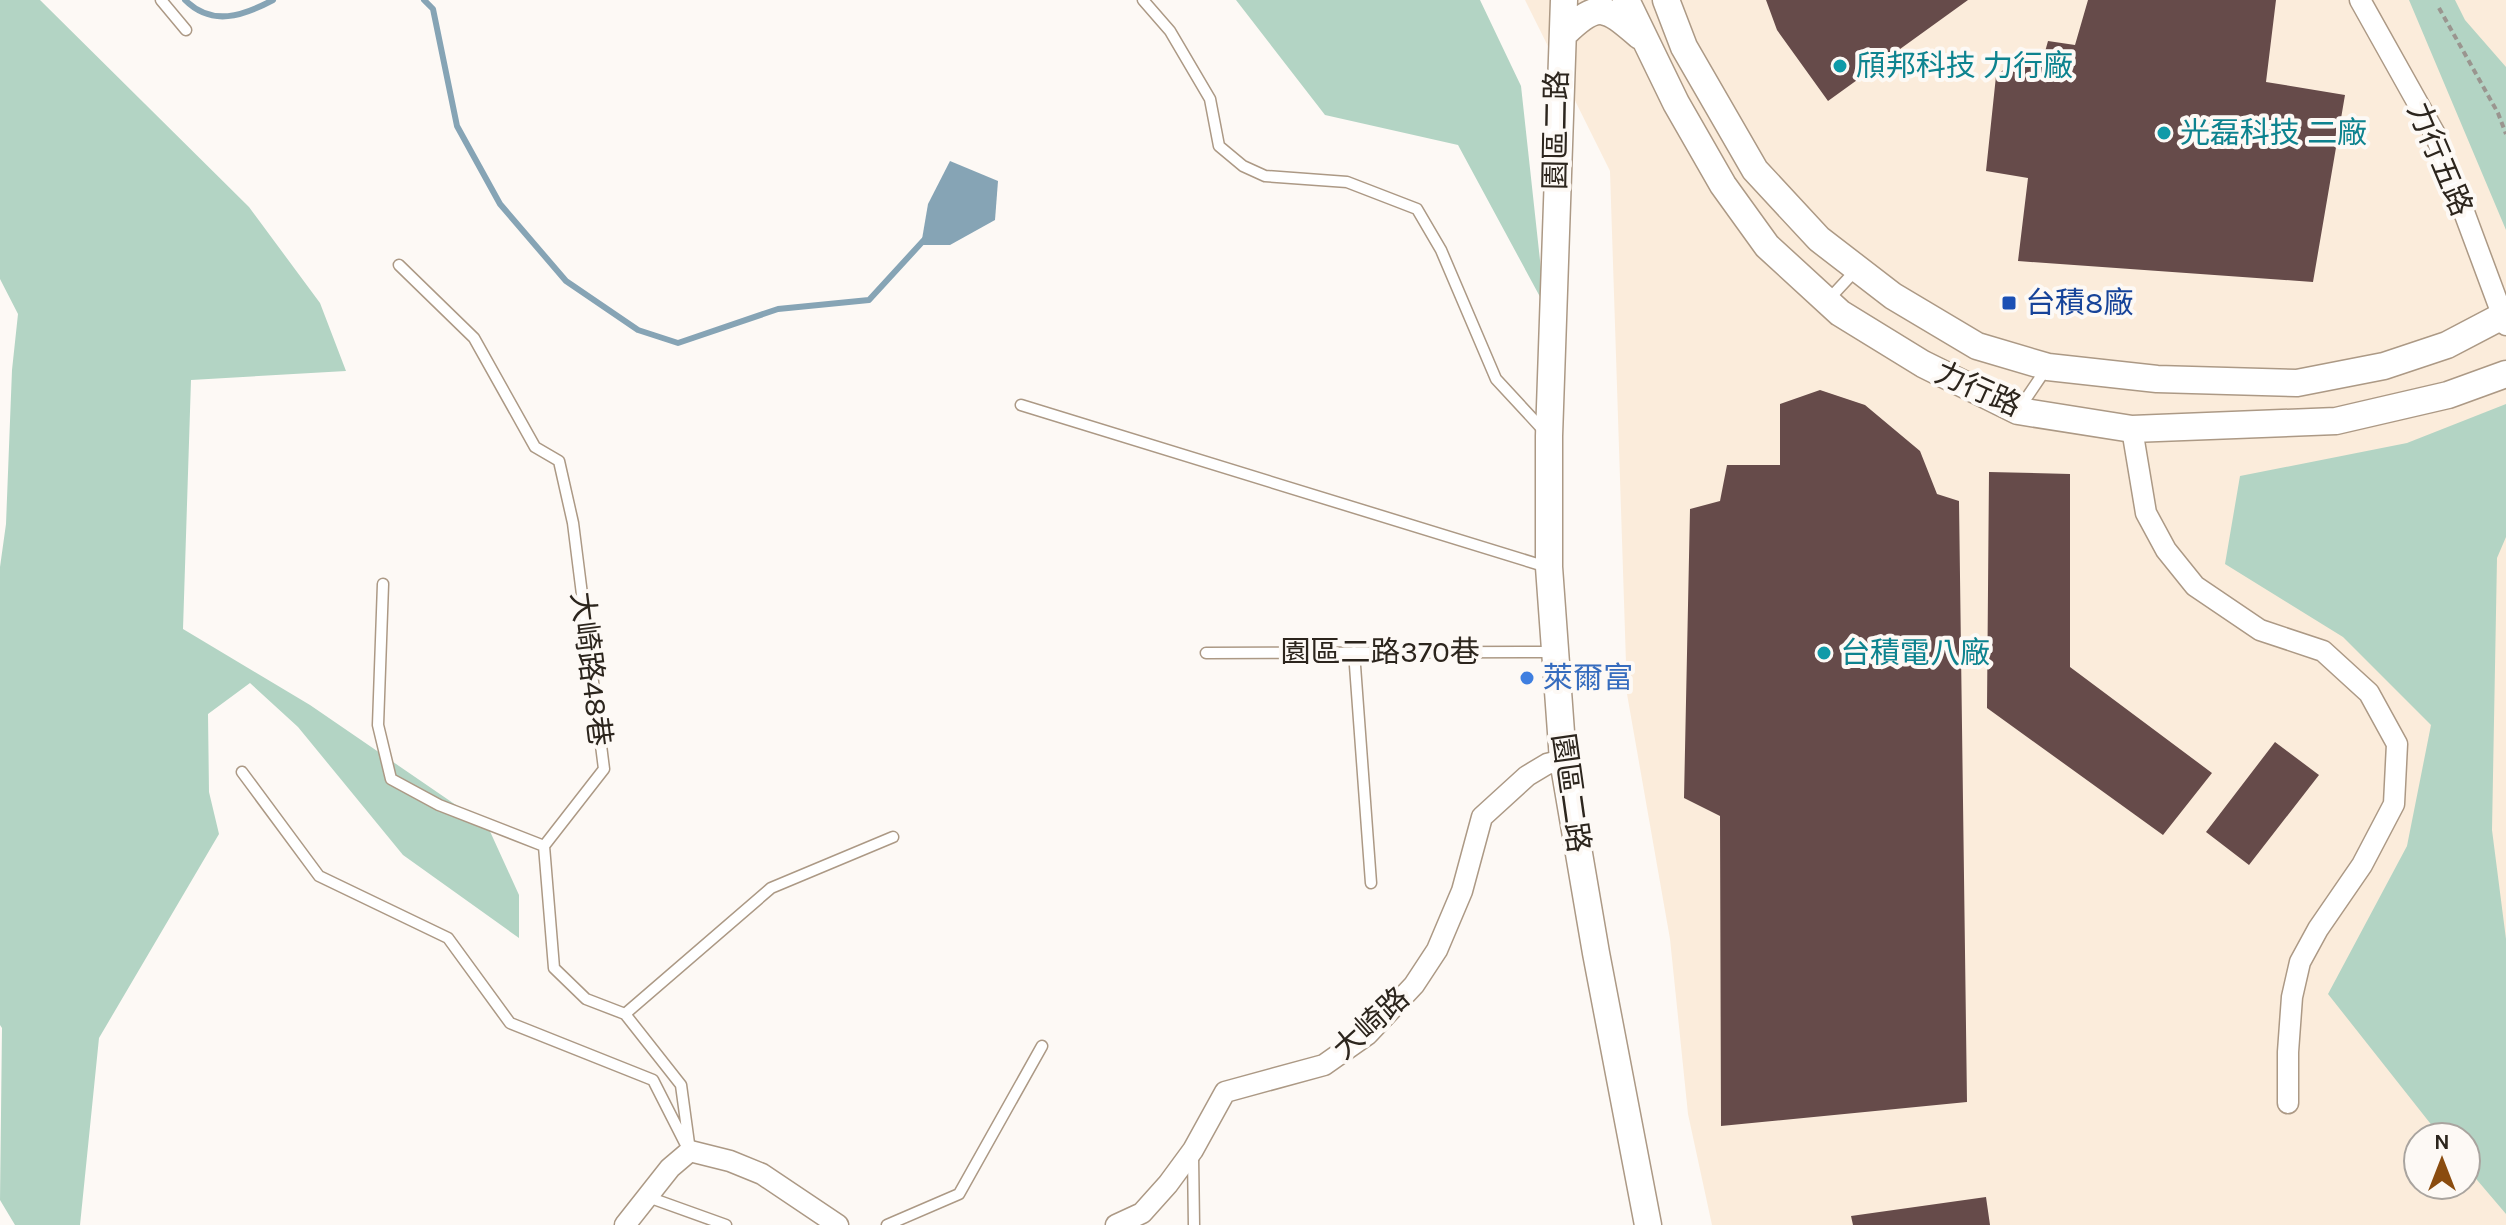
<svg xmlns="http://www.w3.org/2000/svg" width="2506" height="1225" viewBox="0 0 2506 1225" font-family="Karla,'Noto Sans TC',sans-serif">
<rect width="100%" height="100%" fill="#fdf9f5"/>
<path fill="#fbecdb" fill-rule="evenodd" d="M1525,0h981v1225h-794l-24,-111 -18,-175 -43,-245 -17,-523zM2418,1137h48v48h-48z"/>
<path fill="#b3d4c4" d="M0,0h40l209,207 71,96 26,68 -155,9 -8,249 127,76 178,122 31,68v43l-116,-83 -105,-128 -48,-44 -42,31 1,78 10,42 -120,204 -19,187h-65l-15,-25 2,-172 -2,-3v-458l6,-43 6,-154 6,-56 -18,-35z
M1236,0h244l41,86 24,220 -87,-161 -133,-30z
M2409,0h46l10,20 41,47v163z
M2506,404v133l-9,21 -5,272 14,109v275l-40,-47v-30h-25l-113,-143 79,-148 24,-121 -88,-88 -118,-73 15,-88 167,-33z"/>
<path fill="#86a4b5" d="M950,161l48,20 -3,39 -45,25h-29l7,-41z"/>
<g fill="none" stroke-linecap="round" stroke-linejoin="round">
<path stroke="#86a4b5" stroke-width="6" d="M185,0c27,27 58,16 88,0
M424,0l9,9 24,117 43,78 66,77 72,49 40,13 100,-34 91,-9 55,-60"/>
</g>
<path fill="#664b4a" d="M1766,0h202l-140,101 -51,-71z
M2088,0h188l-10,82 79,13 -32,187 -295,-21 10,-83 -42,-7 10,-95 23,-19 24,2 5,-18 27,4z
M1820,390l45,15 55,46 17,43 22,7 8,601 -246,24 -1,-310 -36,-18 6,-289 30,-8 7,-36h53v-61z
M1989,472l81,2v193l142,106 -49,62 -176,-127z
M2275,742l44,33 -70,90 -43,-33z
M1986,1197l4,28h-137l-2,-9z"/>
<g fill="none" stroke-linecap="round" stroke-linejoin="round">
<g stroke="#ac9985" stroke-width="13">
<path id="service" d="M161,0l25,30
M1143,0l27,31 40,68 9,47 24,20 22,10 82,6 70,27 24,41 55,129 49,53
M399,265l75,73 61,109 24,14 14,62 31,246 -60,77 10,122 32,31 39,15 56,71 9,66
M1829,299l27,-29
M1021,405l526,162
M2019,409l27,-40
M383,584l-5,141 13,54 48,26 105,41
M1354,652l17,231
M1206,653l347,-1
M242,772l77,104 129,62 62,85 143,57 32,63
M625,1014l146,-126 122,-51
M1193,1156l1,69
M648,1197l78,28
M887,1225l72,-31 83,-148"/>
</g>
<g stroke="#ac9985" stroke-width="23">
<path id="minor" d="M2360,0l75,134 71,191
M2132,429l14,84 20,37 29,36 65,44 63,21 46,42 28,51 -3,60 -32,61 -44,64 -18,33 -8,35 -4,55v51
M625,1225l45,-57 20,-17 40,10 32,13 76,51
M1116,1225l26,-12 26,-29 25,-34 32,-58 99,-27 44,-31 46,-49 23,-35 25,-59 20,-74 45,-41 20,-12 16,-4"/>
</g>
<g stroke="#ac9985" stroke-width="29">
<path id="tertiary" d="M1564,0l-15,436v131l14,193 33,193 52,272
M1626,0l50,103 47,82 44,61 73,67 83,51 95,47 114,18 204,-8 112,-26 58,-21
M1666,0l18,47 71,123 64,69 74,57 84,50 71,21 109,12 140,4 87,-17 63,-21 59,-31
M1565,33c34,-33 41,-26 75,3"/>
</g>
<path stroke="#9a958f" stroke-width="4" stroke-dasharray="6 4" stroke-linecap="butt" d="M2439,8l59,105 8,21"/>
<use href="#service" stroke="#fff" stroke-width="10"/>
<use href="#minor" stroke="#fff" stroke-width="20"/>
<use href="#tertiary" stroke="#fff" stroke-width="26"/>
</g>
<g fill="#0f9aa8" stroke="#fdf9f5" stroke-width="3">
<circle cx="1840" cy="66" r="8"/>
<circle cx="2164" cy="133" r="8"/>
<circle cx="1824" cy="653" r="8"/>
</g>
<rect fill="#1a4fb4" stroke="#fdf9f5" stroke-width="3" x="2001" y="295" width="16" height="16" rx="4"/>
<circle fill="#3f7fe0" stroke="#fdf9f5" stroke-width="3" cx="1527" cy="678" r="8"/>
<g text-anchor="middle" stroke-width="8" stroke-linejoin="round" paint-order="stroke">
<g font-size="30" fill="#0d838f" stroke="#fdf9f5" text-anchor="start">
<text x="1856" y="76">頎邦科技 力行廠</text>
<text x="2180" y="143">光磊科技 二廠</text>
<text x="1840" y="663">台積電八廠</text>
</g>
<g font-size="30" fill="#2c251d" stroke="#fdf9f5">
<text transform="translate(1556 130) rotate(-89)" y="10">園區二路</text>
<text transform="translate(2440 159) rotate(67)" y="10">力行五路</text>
<text transform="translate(1978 389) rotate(24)" y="10">力行路</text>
<text x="1380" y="662">園區二路370巷</text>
<text transform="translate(591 669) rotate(83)" y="10">大崎路48巷</text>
<text transform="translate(1571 793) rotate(82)" y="10">園區二路</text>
<text transform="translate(1371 1023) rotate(-42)" y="10">大崎路</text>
</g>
<g font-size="30" fill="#164399" stroke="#fdf9f5" text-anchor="start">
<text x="2025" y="313">台積8廠</text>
</g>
<g font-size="30" fill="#366cbe" stroke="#fdf9f5" text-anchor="start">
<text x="1543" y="688">萊爾富</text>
</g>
</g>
<g transform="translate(2442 1161)"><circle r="38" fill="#fdf9f5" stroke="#a9a49f" stroke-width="2"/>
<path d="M0-6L14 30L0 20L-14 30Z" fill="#8a4c0f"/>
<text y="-12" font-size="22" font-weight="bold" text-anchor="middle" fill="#2c251d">N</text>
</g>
</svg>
